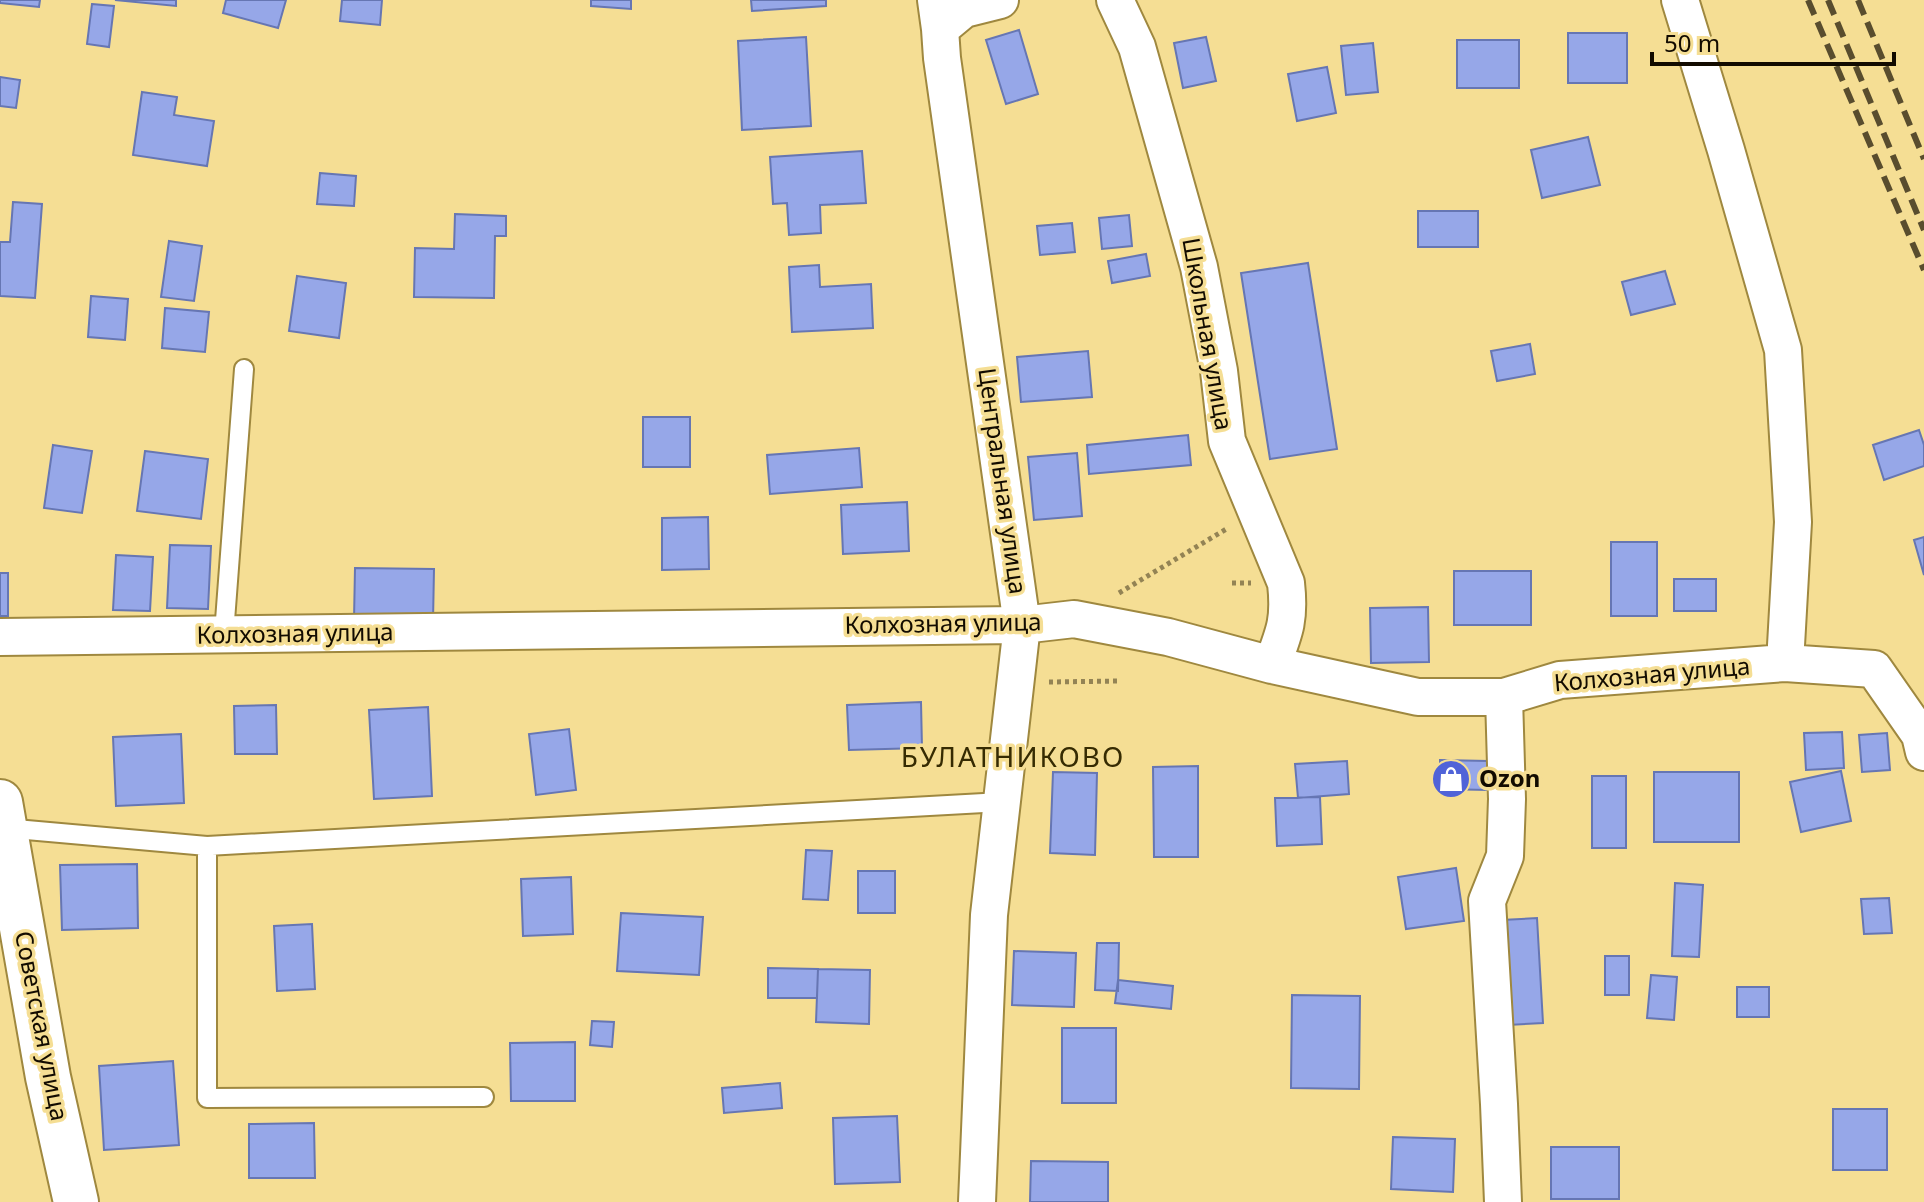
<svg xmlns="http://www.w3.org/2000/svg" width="1924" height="1202" viewBox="0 0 1924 1202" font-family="'Noto Sans',sans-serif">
<rect width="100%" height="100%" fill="#f5de94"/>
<path fill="#96a7e8" stroke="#6676b3" stroke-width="2" d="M0,0h40l-1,7 -39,-4z
M115,0h61v6z
M226,0h60l-8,28 -55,-15z
M342,0h40l-2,25 -40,-4z
M591,0h40v9l-40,-3z
M751,0h75v6l-74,5z
M92,4l22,2 -5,41 -22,-3z
M1019,30l19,64 -32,10 -20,-64z
M1568,33h59v50h-59z
M806,37l5,89 -69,4 -4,-89z
M1206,37l10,44 -33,7 -9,-45z
M1457,40h62v48h-62z
M1373,43l5,49 -32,3 -5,-49z
M1327,67l9,46 -39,8 -9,-47z
M0,77l20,3 -4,28 -16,-2z
M142,92l35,5 -3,18 40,6 -7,45 -74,-11z
M1588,137l12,48 -58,13 -11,-48z
M862,151l4,52 -46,2 1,28 -32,2 -2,-32 -14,1 -3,-47z
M320,173l36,3 -2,30 -37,-2z
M13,202l29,2 -7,94 -35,-2v-54h10z
M1418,211h60v36h-60z
M455,214l51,2v20h-11l-1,62 -80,-1 1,-49 39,1z
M1129,215l3,31 -30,3 -3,-31z
M1072,223l3,29 -35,3 -3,-29z
M169,241l33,5 -8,55 -33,-4z
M1146,254l4,22 -38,7 -4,-22z
M1308,263l29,186 -67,10 -29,-186z
M819,265l1,22 51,-3 2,44 -81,4 -3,-65z
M1665,271l10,33 -44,11 -9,-33z
M297,276l49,7 -7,55 -50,-7z
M91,296l37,3 -3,41 -37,-3z
M165,308l44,4 -4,40 -43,-4z
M1530,344l5,30 -38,7 -6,-30z
M1088,351l4,46 -71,5 -4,-45z
M643,417h47v50h-47z
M1919,430l5,15v21l-40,14 -11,-35z
M1188,435l3,30 -102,9 -2,-29z
M53,445l39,6 -10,62 -38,-5z
M859,448l3,39 -92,7 -3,-39z
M145,451l63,8 -7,60 -64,-8z
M1077,453l5,63 -48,4 -6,-63z
M907,502l2,49 -66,3 -2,-49z
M708,517l1,52 -47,1v-52z
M1924,537v38l-10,-35z
M1611,542h46v74h-46z
M170,545l41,1 -3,63 -41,-1z
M116,555l37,2 -3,54 -37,-1z
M355,568l79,1 -1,53 -79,-2z
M1454,571h77v54h-77z
M0,573h8v43h-8z
M1674,579h42v32h-42z
M1428,607l1,55 -58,1 -1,-55z
M921,702l1,46 -73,2 -2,-45z
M276,705l1,49h-42l-1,-48z
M428,707l4,89 -58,3 -5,-89z
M569,729l7,61 -40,5 -7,-61z
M1842,732l2,36 -38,2 -2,-37z
M1887,733l3,37 -28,2 -3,-37z
M181,734l3,69 -68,3 -3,-69z
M1440,760l48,1v29l-48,-1z
M1347,761l2,33 -51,4 -3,-34z
M1198,766v91h-44l-1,-90z
M1841,771l10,50 -50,11 -11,-50z
M1053,772l44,1 -2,82 -45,-2z
M1654,772h85v70h-85z
M1592,776h34v72h-34z
M1320,797l2,47 -45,2 -2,-48z
M806,850l26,1 -4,49 -25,-1z
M137,864l1,64 -76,2 -2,-65z
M1456,868l8,53 -58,8 -8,-52z
M858,871h37v42h-37z
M571,877l2,57 -50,2 -2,-57z
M1675,883l28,2 -4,72 -27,-1z
M1889,898l3,35 -28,1 -3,-35z
M621,913l82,4 -4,58 -82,-4z
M1537,918l6,105 -35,2 -6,-105z
M312,924l3,65 -38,2 -3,-65z
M1097,943h22l-1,48 -23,-1z
M1014,951l62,2 -2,54 -62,-2z
M1605,956h24v39h-24z
M768,968l50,1 -1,29h-49z
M818,969l52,1 -1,54 -53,-2z
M1651,975l26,2 -3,43 -27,-2z
M1118,980l55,6 -2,23 -56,-6z
M1737,987h32v30h-32z
M1292,995l68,1 -1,93 -68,-1z
M592,1021l22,1 -2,25 -22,-2z
M1062,1028h54v75h-54z
M575,1042v59h-64l-1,-58z
M173,1061l6,84 -75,5 -5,-84z
M780,1083l2,25 -58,5 -2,-25z
M1833,1109h54v61h-54z
M897,1116l3,66 -65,2 -2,-66z
M314,1123l1,55h-66v-54z
M1393,1137l62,2 -2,53 -62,-3z
M1551,1147h68v52h-68z
M1031,1161l77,1v40h-78z"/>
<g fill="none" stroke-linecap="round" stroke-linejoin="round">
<g stroke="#9f883f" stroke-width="22">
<path id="lane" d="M224,634l20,-265
M4,828l203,18 795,-44
M207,846v252l277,-1"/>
</g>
<g stroke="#9f883f" stroke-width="40">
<path id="street" d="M936,0l4,29 2,29 80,567 -33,290 -12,287
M1115,0l22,47 62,220 20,104 8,70 59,142c4,36 -1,48 -14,82
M1680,0l46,150 57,200 10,172 -8,141
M940,29l24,-20 36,-9
M0,637l1022,-12 52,-6 94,18 104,28 146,32h86l56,-17 225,-17 89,6 46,66 4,17
M1503,1202l-4,-98 -12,-203 18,-45 2,-57 -3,-102"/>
</g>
<g stroke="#9f883f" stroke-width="48">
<path id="secondary" d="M0,802l48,275 28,125"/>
</g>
<path stroke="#938354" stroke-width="5" stroke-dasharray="4 4" stroke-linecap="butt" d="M1232,583h19
M1119,593l109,-65
M1049,682l71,-1"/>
<use href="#lane" stroke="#fff" stroke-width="18"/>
<use href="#street" stroke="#fff" stroke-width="36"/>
<use href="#secondary" stroke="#fff" stroke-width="44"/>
<path stroke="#594d2e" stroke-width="6" stroke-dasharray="16 8" stroke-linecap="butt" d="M1808,0l116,270
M1828,0l96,230
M1858,0l66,159"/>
</g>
<defs>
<g id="shop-disc" transform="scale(2)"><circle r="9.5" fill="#5063d8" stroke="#f5de94"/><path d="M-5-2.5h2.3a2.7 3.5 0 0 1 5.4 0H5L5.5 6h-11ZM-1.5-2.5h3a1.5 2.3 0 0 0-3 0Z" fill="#fff"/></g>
</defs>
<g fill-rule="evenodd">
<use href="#shop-disc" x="1451" y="779"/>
</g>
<g text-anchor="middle" stroke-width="7" stroke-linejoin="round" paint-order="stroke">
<g font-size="24" fill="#120b00" stroke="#f5de94">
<text transform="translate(1207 334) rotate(80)" y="8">Школьная улица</text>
<text transform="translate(1002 481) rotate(82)" y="8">Центральная улица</text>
<text transform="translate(943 624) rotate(-1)" y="8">Колхозная улица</text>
<text transform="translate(295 634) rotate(-1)" y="8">Колхозная улица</text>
<text transform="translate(1652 675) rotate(-5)" y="8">Колхозная улица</text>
<text transform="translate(41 1026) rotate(79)" y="8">Советская улица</text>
</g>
<g font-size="24" font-weight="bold" fill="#120b00" stroke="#f5de94" text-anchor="start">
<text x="1479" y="787">Ozon</text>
</g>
<g font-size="28" letter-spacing="2" fill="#362b02" stroke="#f5de94">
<text x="1013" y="767">БУЛАТНИКОВО</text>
</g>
</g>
<path d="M1652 52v12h242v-12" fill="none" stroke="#120b00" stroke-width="4"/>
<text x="1664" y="52" font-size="24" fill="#120b00" stroke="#f5de94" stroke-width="6" paint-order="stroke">50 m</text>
</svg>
